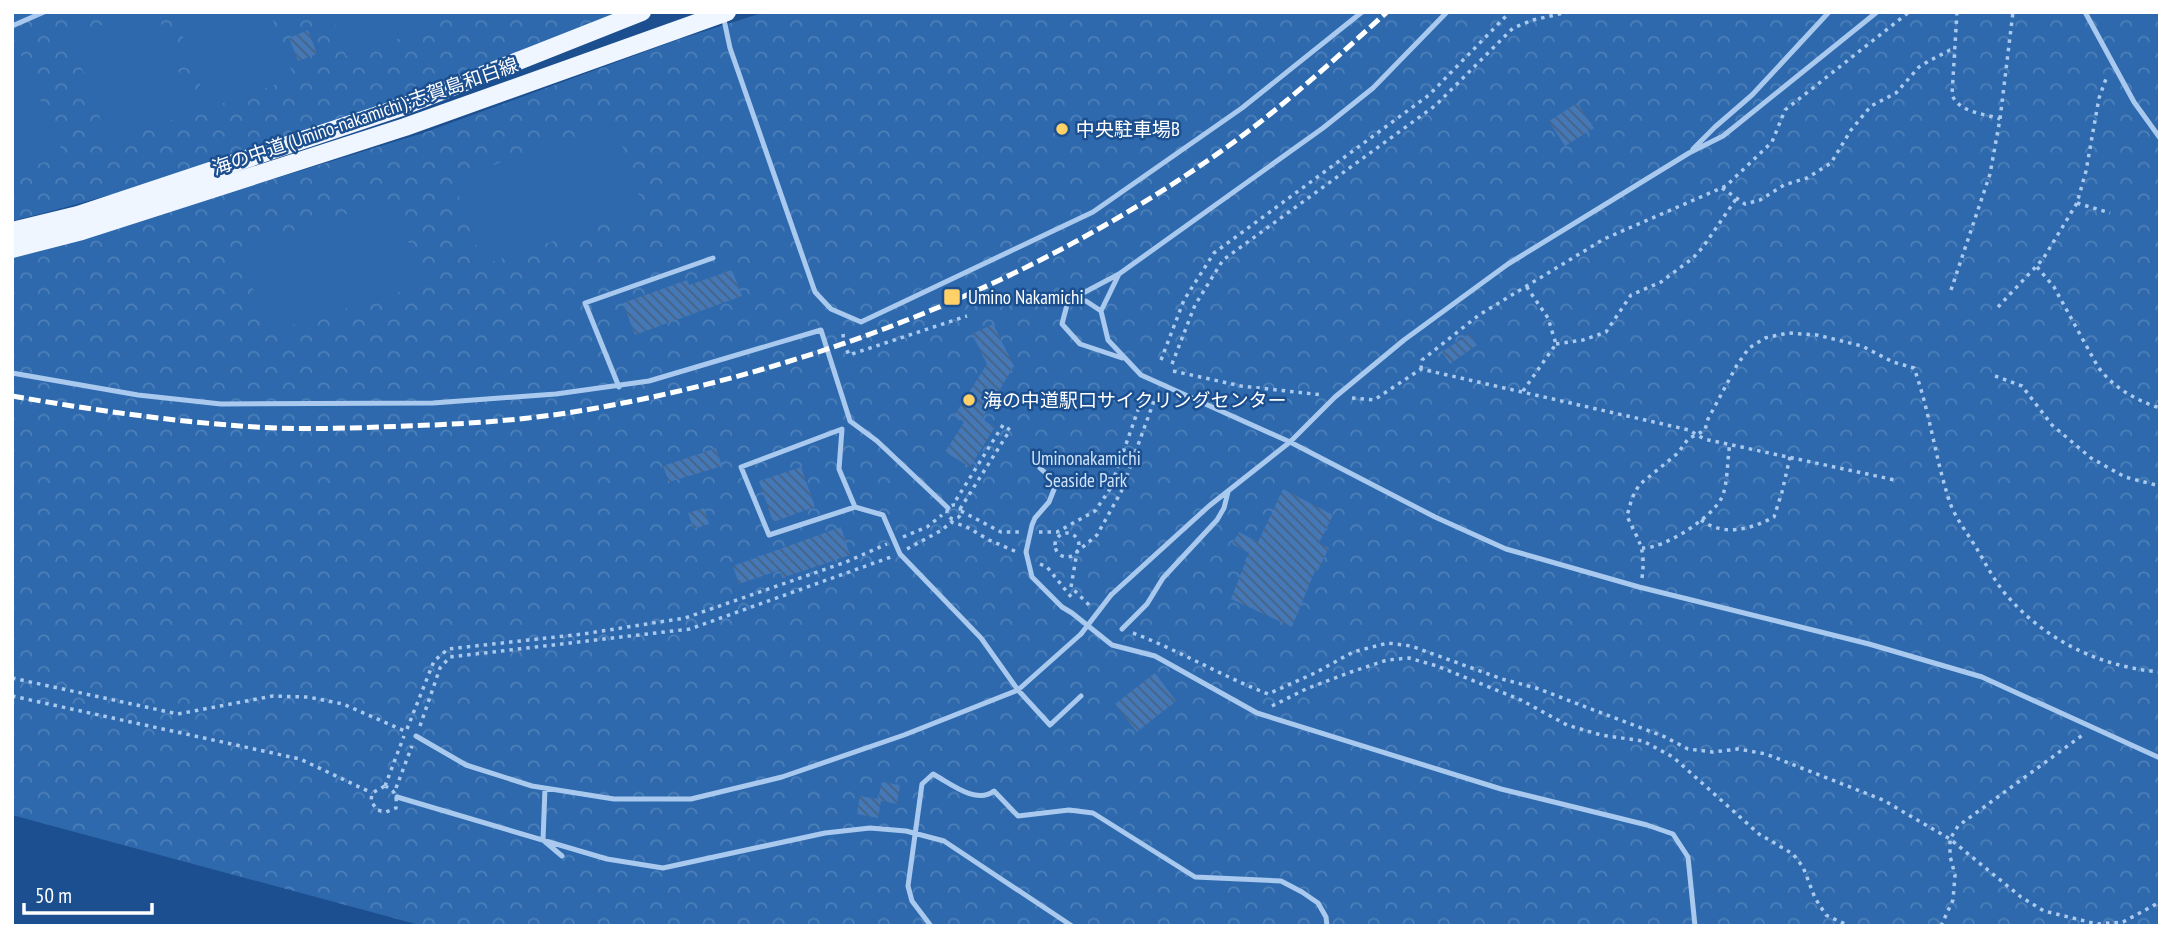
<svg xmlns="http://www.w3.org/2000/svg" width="2172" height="938" viewBox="0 0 2172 938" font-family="'PT Sans Narrow','Noto Sans JP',sans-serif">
<defs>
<pattern id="forest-crowns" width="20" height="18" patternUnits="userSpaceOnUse" patternTransform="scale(1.75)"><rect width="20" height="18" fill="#2e69ad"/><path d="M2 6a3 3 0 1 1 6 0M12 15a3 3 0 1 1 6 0" fill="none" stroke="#4d80b9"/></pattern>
<pattern id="building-back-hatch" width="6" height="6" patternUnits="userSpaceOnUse" patternTransform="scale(1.75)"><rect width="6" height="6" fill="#4478b7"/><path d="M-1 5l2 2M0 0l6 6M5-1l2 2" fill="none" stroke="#486282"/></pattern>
</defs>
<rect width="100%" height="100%" fill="#1b4f8f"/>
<path fill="url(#forest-crowns)" d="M12,12h630c-208,73 -415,156 -630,209z
M765,12h1395v914h-1737l-411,-111v-558l25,-5 386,-119 254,-93z"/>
<path fill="#2e69ad" d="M139,12h18l36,100 -84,30 -39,-106z
M174,12h96l24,66 -85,30z
M331,12h102l4,14 -91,30z
M16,43l47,111 -51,21v-130z
M614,123l30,87 -161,55 -30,-86z
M395,199l27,86 -155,48 -27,-86z"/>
<path fill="url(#building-back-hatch)" d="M308,30l9,24 -19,7 -9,-23z
M1577,103l17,25 -29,18 -16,-25z
M732,270l10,26 -107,39 -12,-32 64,-23 2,5z
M993,324l21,42 -32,53 13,8 -25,40 -25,-15 19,-30 -10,-6 33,-52 -15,-30z
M1469,334l8,11 -27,19 -8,-12z
M716,448l6,18 -53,16 -6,-16z
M801,467l14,40 -42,15 -14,-41z
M1283,489l50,26 -14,28 10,5 -12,24 -2,-1 -23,56 -61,-28 18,-46 -17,-9 7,-12 19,10z
M704,508l5,16 -15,5 -6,-16z
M841,527l9,28 -68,23 -2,-8 -41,14 -6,-18z
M1155,673l21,28 -39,31 -22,-28z
M882,782l18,3 -3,19 -16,-3 -3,17 -21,-4 3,-18 18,3z"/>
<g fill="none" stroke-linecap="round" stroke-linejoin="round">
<path stroke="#a9c9ee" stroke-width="3.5" stroke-dasharray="3.5 5" stroke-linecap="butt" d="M1611,12h11
M1957,12l-5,83c8,18 31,18 48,24
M1722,188l23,16 15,-4 24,-15 23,-7 24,-15 20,-33 20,-24 25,-13 23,-26 10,-6 21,-11h5
M2077,203l33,10
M2037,267l17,20 44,80c16,21 37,33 62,41
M1951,290l39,-116 10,-55 13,-107
M1998,307l45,-48 34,-56 9,-32 13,-73 8,-22
M843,334l1,10 5,11 118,-39
M1556,344l27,-4 23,-8 25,-37 30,-13 32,-24 10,-11 33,-48
M1161,360l23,-60 30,-47 215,-158 81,-83
M1172,364l23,-59 28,-45 213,-155 77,-77 20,-8 35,-8
M1421,369l1,-9 57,-45 125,-76 122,-53 46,-44 13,-32 124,-98
M1173,371l68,15 82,9
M1995,376l27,10 30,39 39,33 34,19 35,9
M1523,391l33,-47 -8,-26 -22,-32
M1352,398l22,2 47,-31 268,61 15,9 191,41
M956,500l47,-75 7,5 -50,79
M947 512a7 7 0 1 1 14 0a7 7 0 1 1-14 0Z
M961,511l40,21h20
M1701,520c23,17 50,9 73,-3l8,-25 8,-35
M1039,532h18l38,-21 15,-22 32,-90
M1055 545a12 12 0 1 1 24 0a12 12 0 1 1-24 0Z
M903,537l24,-10 15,-12
M1642,548c22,1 69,-30 79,-49 7,-12 6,-40 9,-55
M907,549l35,-19 9,-8 14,4 24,14 28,12
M1040,564l7,3 25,31
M1642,578c4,-30 -3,-36 -15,-62l5,-18 7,-13 39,-32 10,-14 17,-9 3,-11 29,-54 12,-17 16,-10 23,-5 29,2 45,11 31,16 21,6c16,44 21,90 36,135 6,16 18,31 27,46 10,17 19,35 32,49 39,44 93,69 151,74
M1089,605l-18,-18 6,-35 20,-17 24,-43 33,-91
M1133,633c47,18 89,43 135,61l47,-21 38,-21 35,-9 23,3 91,33 34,9 129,49 23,12 25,3 25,-3 28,5 117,46 67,39 71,58 23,14 53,13 26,-2 37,-20
M12,678l166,36 95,-18 35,1 35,7 64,28
M12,696l288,63 72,34
M1272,706l34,-17 45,-17 36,-12 22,-2 28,8 84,34 46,25 34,10 42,6 30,16 86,77 34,20 10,13 12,31 11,17 23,11
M420,726l20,-58 10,-11 240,-28 201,-72
M407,729l27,-68 14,-12 135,-15 102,-16 161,-56 41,-18
M385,786l19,-50
M385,786c11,5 12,10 11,22l-10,4 -9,-2 -6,-9 1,-8z
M396,788l16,-42
M1941,926l12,-26 2,-25 -5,-19v-17l8,-13 126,-92"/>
<path stroke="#a9c9ee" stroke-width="5" d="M2085,12l49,90 26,36
M723,15l7,33 85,244 16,17 30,13 232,-110 149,-104 120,-96
M12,26l32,-14
M1693,149l22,-22 37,-32 77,-83
M1119,274l-18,37 7,29 33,35 149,67 145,75 71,32 133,38 230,57 113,33 178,81
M1071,301h15l15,10
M1122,358l-42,-14 -18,-20 6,-23 51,-27 204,-146 50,-40 74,-76
M12,373l126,22 83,9 212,-1 123,-9 93,-13 172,-51 29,91 27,20 71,67
M619,387l-34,-84 128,-45
M1040,468l10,9 5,10 -6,15 -14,16 -3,7 -6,27 6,25 30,30 10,6 40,32 43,11 102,57 244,76 146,36 26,9 15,23 7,69
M855,507l-16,-38 3,-40 -101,38 28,68 86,-28 28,8 17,39 81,84 37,52 32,35 31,-29
M1111,595l98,-89 81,-64 45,-45 69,-57 104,-76 181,-111 34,-17 154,-124
M1122,629l25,-25 16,-26 54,-58 7,-12 4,-16
M416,736l50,29 66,21 82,13h77l91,-22 122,-42 114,-45 63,-56
M545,788l-2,52 19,16
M397,797l210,62 56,9 162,-35 45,-5 36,3 38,10 128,85
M931,926l-19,-25 -4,-15 14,-102 11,-10c17,9 43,31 61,17l24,25 51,-6 24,3 102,64 86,4 21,11 16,11 8,14 1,9"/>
<path stroke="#f0f6ff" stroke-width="18" d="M12,231l66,-16 324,-108 240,-95
M12,249l70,-18 323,-104 322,-115"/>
<path stroke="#fff" stroke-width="5" stroke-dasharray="12 5" stroke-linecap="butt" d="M12,396c81,14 163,26 244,31 50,3 100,1 150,-1 61,-2 124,-6 185,-17 227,-40 449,-128 636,-262 57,-41 108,-88 160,-135"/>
<path stroke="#a9c9ee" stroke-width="5" d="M1081,634l30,-39"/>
</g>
<g fill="#ffd166" stroke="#1b4f8f" stroke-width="2.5">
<circle cx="1062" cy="129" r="7"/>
<rect x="943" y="288" width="18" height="18" rx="3.5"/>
<circle cx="969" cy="400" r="7"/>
</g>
<g text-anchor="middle" stroke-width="5" stroke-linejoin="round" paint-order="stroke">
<g font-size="19" fill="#fff" stroke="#1b4f8f">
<text transform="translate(365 116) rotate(-19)" y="7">海の中道 (Umino-nakamichi);志賀島和白線</text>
</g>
<g font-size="19" fill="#fff" stroke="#1b4f8f" text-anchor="start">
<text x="1076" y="136">中央駐車場B</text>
<text x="968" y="304">Umino Nakamichi</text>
<text x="983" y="407">海の中道駅口サイクリングセンター</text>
</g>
<g font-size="19" fill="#cfe3fa" stroke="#1b4f8f">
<text x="1086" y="465">Uminonakamichi<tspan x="1086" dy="22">Seaside Park</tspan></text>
</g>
</g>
<rect width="2172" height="938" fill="none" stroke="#ffffff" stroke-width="28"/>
<path d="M24 903v10h128v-10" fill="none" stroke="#ffffff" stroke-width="3.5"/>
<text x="35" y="903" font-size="21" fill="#ffffff" stroke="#1b4f8f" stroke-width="5" paint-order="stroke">50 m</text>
</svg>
